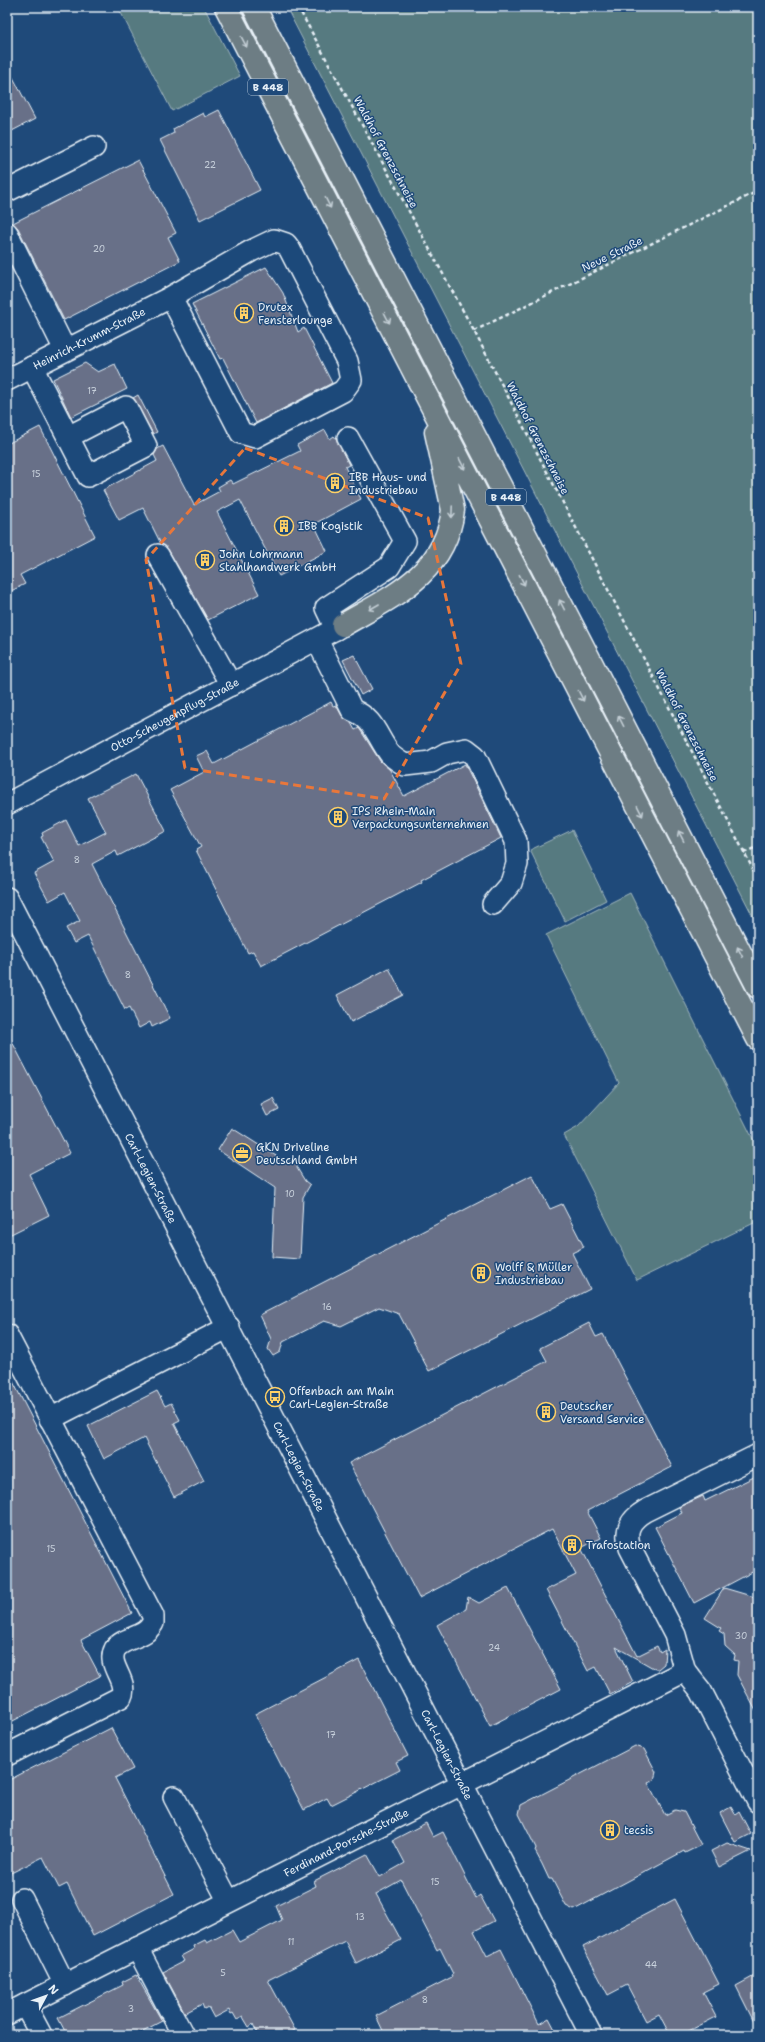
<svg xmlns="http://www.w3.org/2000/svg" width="765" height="2042" viewBox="0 0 765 2042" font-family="'Shantell Sans',sans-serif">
<rect width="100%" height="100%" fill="#1f4a7a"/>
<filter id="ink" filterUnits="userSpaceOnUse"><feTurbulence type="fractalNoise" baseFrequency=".025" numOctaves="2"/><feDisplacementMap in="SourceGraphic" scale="8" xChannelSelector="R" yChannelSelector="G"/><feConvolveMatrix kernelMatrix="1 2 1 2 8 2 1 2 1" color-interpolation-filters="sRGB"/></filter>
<g filter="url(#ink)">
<path fill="#577a80" stroke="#a0b6bc" d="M118,7h86l36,69 -68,35z
M286,7h472v919l-454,-884z
M572,830l34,70 -41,21 -35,-71z
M630,893l128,256v72l-121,59 -73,-145 14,-8 41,-44 -73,-148z"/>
<path fill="#677088" stroke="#e8f1f8" d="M7,66l28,53 -25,13 -3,-7z
M219,110l41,80 -60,30 -40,-80 14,-7 -1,-4 30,-16 2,4z
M138,160l38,73 -8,4 12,24 -116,59 -46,-92 -5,-5z
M266,267l17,26 15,39 6,-4 28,55 -76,40 -33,-65 -3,1 -28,-55z
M85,363l13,9 17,-8 12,25 -56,28 -18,-38z
M138,395l19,37 -4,2 -20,-36z
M40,427l55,109 -75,39 5,9 -18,9v-149z
M325,430l5,9 4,-3 3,4 12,25 -4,2 16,32 -47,25 13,27 -48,25 -39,-76 -23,12 42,82 -51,26 -40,-71 -7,-5 -18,-36 -24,12 -16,-30 54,-29 -3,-6 3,-6 6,-3 31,59 26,-14 -2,-4 12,-7 3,4 67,-33 -3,-6z
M354,655l18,34 -11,6 -18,-35z
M331,702l2,4 3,-1 6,11 9,7 4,7 4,-2 2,3 19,30 10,9 14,26 61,-32 36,74 -80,42 1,2 -161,84 -8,-15 -5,2 -52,-103 5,-3 -31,-57 34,-18 -8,-16 11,-5 7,13z
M136,774l30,57 -48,25 -2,-5 -24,13 78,154 -18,9 -2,-5 -11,6 -10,-20 -4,2 -37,-74 -14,7 -8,-15 14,-7 -15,-29 -16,9 -15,-28 20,-11 -13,-25 2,-1 -1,-3 24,-13 13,26 27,-14 -18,-34z
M389,968l14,27 -52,27 -14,-27z
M7,1032l63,121 -41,21 20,41 -42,21z
M273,1098l6,12 -12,6 -6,-12z
M232,1128l52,33h14l-1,7 8,13 5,4 -7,12 -3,62 -28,-2 3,-69 -57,-38z
M532,1175l18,34 12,-5 22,43 -12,6 18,36 -161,82 -30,-57 -20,-7 -38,19 -17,-5 -41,21 -3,10 -7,4 -5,-7 3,-10 -11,-24z
M589,1323l7,14 7,-3 69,133 -85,44 14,27 -20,10 56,108 20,-10 3,6 5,-3 -1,15 -6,5h-3l-39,-22 17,35 -23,12 -14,-27 -8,4 -42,-81 30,-15 -24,-46 -133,69 -70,-135 198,-102 -7,-13z
M7,1370l125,243 -51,27 19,36 -93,48z
M157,1391l8,15 6,-3 9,17 -6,3 30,58 -30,16 -30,-59 -40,21 -16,-33z
M758,1475v94l-64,34 -39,-76 27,-14 -3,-6 24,-11 2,5z
M508,1588l53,101 -71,37 -53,-101 29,-16 2,-12 11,6z
M724,1588l34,10v117l-21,-40 1,-14 -4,-1 1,-5 -10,-9 -1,-12 -5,-3 2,-3 -16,-10z
M359,1660l49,96 -12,6 4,8 -69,35 -4,-7 -23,12 -49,-96z
M111,1728l22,41 -18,9 59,116 -81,42 -26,-52 -8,4 -16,-31 -36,18v-94z
M635,1746l9,3 12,23 -2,8 -6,3 17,32 10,-5 9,2 17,33 -16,8 -1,-2 -110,59 -8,-4 -14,-27h-3l-7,-15 -7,-13 1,-3 -17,-34 2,-9z
M731,1807l4,7 4,-3 12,23 -16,8 -15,-29z
M426,1823l7,14 10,-5 33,66 4,-3 14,26 -20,10 13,25 14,-7 38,75 10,-6 9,17h-173l-9,-19 76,-39 -1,-2 2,-1 -13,-26 -3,2 -36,-70 -25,14 25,46 -45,23 -11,-22 -77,39 27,50 -10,5h-27l-5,-11 -4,3 -6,-10 -6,3 -4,-7 -2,1 -2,-4 -15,8 -6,-11 -4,2 -2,-5 -17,9 -22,-41 21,-11 -3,-5 13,-7 -1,-3 12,-6 2,3 25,-13 7,12 43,-22 -6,-14 40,-20 -2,-5 53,-27 13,23 25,-14 -12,-23z
M727,1843l24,8 -32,16 -8,-16z
M675,1899l44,85 -16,8 13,25 -35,18h-11l-11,-21 -13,7 -19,-36 -19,10 -25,-48z
M758,1974v56l-22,-44z
M136,1975l26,46 -27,14h-68l-9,-17 65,-33 -1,-3z"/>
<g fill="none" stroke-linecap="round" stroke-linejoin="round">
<g stroke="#e8f1f8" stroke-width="24">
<g id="minor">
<path d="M7,191l87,-44"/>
<path d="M7,233l58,117"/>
<path d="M32,367l56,109 58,-30 -20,-39 -58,30"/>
<path id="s1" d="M7,380l164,-83 80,-46 23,-11 12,4 3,4 58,113 4,19 -8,11 -88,46 -14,-4 -70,-136"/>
<path d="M158,555l73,130"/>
<path d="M336,629l-10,-21 63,-41 16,-26 -57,-103"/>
<path d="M317,640l35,70c23,9 24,26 38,44 3,4 10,8 15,11l26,-3 16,-9 19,-4 9,7 41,85 1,23 -6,19 -18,21"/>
<path id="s2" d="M7,804l336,-179"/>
<path id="s3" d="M7,898l584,1137"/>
<path d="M7,1335l146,281v7c-2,3 -5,7 -8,9 -9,6 -24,8 -30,17 -9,17 14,31 6,48l-114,58"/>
<path d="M50,1419l179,-92"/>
<path d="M758,1455l-113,56c-15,9 -21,19 -15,37l45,87 10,36 16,20 57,111"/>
<path d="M174,1797l54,103"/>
<path d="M22,1899l43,86"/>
<path d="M137,1948l46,87"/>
<path d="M25,2005l16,30"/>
<path id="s4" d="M7,2014l678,-343"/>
</g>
</g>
<g stroke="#e8f1f8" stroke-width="25">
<path id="major" d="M226,7l532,1032
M254,7l504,980
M343,625c50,-29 102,-51 110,-115l-17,-78"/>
</g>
<path stroke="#e8f1f8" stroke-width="2.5" stroke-dasharray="4 3" stroke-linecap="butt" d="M298,7l176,324 284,548
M474,331l284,-140
M744,853l14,-7"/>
<use href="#minor" stroke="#1f4a7a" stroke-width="21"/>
<use href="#major" stroke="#6d7d84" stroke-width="22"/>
</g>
<defs><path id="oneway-shaft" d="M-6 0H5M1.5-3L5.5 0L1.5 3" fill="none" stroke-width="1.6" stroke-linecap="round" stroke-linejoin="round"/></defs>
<g stroke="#c3ced5">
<use href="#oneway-shaft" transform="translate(244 42) rotate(62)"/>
<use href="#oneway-shaft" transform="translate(328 203) rotate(63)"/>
<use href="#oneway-shaft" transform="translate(387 318) rotate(63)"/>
<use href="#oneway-shaft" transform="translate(462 464) rotate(63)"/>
<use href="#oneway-shaft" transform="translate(452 512) rotate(92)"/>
<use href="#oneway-shaft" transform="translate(522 580) rotate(63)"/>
<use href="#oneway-shaft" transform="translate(562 605) rotate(-117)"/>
<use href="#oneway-shaft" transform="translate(374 607) rotate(150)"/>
<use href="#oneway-shaft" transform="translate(581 696) rotate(63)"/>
<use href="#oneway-shaft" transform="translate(621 721) rotate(-117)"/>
<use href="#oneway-shaft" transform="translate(640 811) rotate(63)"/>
<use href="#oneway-shaft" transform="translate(681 836) rotate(-117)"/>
<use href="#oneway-shaft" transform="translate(740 952) rotate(-117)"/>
</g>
</g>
<path fill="none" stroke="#e8773b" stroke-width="3" stroke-dasharray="8 5" stroke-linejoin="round" d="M245,448l183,70 33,146 -77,135 -199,-31 -39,-208z"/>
<defs>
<g id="building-ring" transform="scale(1)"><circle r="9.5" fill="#1f4a7a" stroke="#ffd166" stroke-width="1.5"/><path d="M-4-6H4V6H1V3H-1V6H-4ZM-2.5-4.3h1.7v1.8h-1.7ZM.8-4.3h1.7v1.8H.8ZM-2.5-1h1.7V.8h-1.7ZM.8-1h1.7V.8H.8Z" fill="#ffd166"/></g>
<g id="office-ring" transform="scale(1)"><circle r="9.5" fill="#1f4a7a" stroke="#ffd166" stroke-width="1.5"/><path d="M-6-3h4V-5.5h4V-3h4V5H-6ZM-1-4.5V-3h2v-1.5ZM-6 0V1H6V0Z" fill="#ffd166"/></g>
<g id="bus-ring" transform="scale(1)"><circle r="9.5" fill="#1f4a7a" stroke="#ffd166" stroke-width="1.5"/><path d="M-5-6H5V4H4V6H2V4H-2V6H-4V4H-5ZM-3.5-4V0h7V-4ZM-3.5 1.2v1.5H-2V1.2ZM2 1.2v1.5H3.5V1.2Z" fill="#ffd166"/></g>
</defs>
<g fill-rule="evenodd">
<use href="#building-ring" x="244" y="313"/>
<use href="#building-ring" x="335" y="483"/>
<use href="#building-ring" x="284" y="526"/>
<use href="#building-ring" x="205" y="560"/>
<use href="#building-ring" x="338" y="817"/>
<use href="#office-ring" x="242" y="1153"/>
<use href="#building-ring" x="481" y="1273"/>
<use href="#bus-ring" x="275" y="1397"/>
<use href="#building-ring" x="546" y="1412"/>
<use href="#building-ring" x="572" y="1545"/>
<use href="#building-ring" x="610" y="1830"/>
</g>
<g text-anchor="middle" stroke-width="3" stroke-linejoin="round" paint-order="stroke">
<g font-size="9" fill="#c8d1dc">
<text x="210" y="168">22</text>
<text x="99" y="252">20</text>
<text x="92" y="394">17</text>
<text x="36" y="477">15</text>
<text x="77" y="863">8</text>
<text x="128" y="978">8</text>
<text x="290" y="1197">10</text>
<text x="327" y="1310">16</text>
<text x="51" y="1552">15</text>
<text x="741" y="1639">30</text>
<text x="494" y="1651">24</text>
<text x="331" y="1738">17</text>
<text x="435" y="1885">15</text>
<text x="360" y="1920">13</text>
<text x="291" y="1945">11</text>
<text x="651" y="1968">44</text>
<text x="223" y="1976">5</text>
<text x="425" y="2003">8</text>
<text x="131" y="2012">3</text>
</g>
<g fill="#1f4a7a" stroke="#acbfd2" stroke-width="1">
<rect x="248" y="79" width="40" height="16" rx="3"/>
<rect x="486" y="489" width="40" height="16" rx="3"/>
</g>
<g font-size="10" font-weight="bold" fill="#e8f1f8">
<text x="268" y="91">B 448</text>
<text x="506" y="501">B 448</text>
</g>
<g font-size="11" fill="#e8f1f8" stroke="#1f4a7a">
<text transform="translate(386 152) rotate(62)" y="4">Waldhof Grenzschneise</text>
<text transform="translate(612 254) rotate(-26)" y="4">Neue Straße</text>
<text dy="4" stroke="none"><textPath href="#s1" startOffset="92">Heinrich-Krumm-Straße</textPath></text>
<text transform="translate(538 438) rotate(63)" y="4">Waldhof Grenzschneise</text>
<text dy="4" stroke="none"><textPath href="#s2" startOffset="190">Otto-Scheugenpflug-Straße</textPath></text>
<text transform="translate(687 725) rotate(63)" y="4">Waldhof Grenzschneise</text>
<text dy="4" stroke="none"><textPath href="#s3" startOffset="315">Carl-Legien-Straße</textPath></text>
<text dy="4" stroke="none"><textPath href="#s3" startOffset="639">Carl-Legien-Straße</textPath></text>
<text dy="4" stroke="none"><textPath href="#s3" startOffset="963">Carl-Legien-Straße</textPath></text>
<text dy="4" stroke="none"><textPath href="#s4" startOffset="380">Ferdinand-Porsche-Straße</textPath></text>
</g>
<g font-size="11" fill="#e8f1f8" stroke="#1f4a7a" text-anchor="start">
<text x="258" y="311">Drutex<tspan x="258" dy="13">Fensterlounge</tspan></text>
<text x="349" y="481">IBB Haus- und<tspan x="349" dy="13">Industriebau</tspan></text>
<text x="298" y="530">IBB Kogistik</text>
<text x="219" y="558">John Lohrmann<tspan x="219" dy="13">Stahlhandwerk GmbH</tspan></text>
<text x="352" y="815">IPS Rhein-Main<tspan x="352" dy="13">Verpackungsunternehmen</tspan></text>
<text x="256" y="1151">GKN Driveline<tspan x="256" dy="13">Deutschland GmbH</tspan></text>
<text x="495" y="1271">Wolff &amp; Müller<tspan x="495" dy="13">Industriebau</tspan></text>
<text x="289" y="1395">Offenbach am Main<tspan x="289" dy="13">Carl-Legien-Straße</tspan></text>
<text x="560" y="1410">Deutscher<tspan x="560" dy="13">Versand Service</tspan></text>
<text x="586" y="1549">Trafostation</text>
<text x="624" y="1834">tecsis</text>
</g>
</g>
<rect width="765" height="2042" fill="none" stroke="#1f4a7a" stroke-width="24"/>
<rect x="12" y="12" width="741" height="2018" fill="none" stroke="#e8f1f8" stroke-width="1.5" filter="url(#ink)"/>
<g transform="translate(46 1996) rotate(49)" stroke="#1f4a7a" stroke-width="3" paint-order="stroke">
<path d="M0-3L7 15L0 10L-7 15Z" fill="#e8f1f8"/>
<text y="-6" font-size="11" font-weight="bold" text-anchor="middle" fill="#e8f1f8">N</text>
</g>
</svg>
